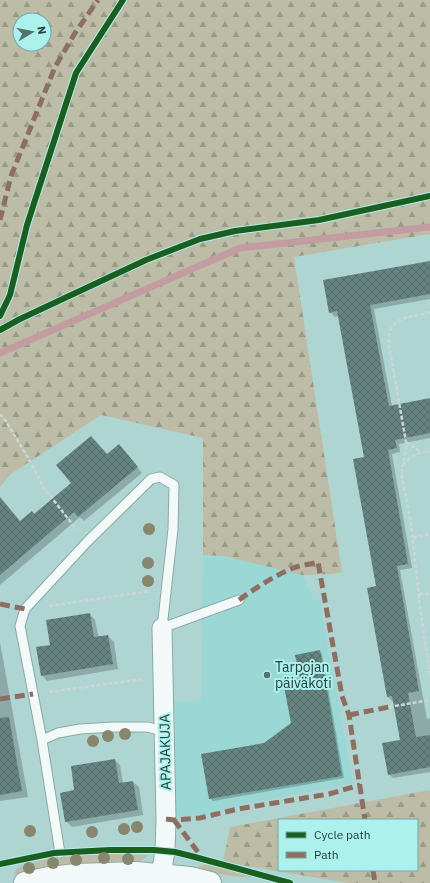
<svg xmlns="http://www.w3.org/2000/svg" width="430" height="883" viewBox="0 0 430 883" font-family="'IBM Plex Sans',sans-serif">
<defs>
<pattern id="forest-firs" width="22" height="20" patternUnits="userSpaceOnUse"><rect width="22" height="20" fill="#bdbda7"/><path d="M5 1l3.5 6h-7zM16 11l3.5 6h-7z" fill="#999b89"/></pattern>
<pattern id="building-cross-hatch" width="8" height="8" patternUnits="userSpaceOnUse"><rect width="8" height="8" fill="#66837f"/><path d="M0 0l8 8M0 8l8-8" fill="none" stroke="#546c69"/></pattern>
</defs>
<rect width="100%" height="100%" fill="#afd5d2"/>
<path fill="#9bd7d4" d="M203,555l21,1 78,19 12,25 5,-2 34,185 -117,23 -31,9 -29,1 -2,-114 27,-2z"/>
<path fill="#bdbda7" d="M104,854h11l33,1 -3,3 -9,5h-42l-22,2 -46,7 -12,2 3,-6c27,-11 58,-13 87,-14z
M208,864h5l41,13c-20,1 -39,-4 -59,-7l6,-5z"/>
<path fill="url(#forest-firs)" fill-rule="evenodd" d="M0,0h430v234l-136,23 48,315 -10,2 -30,1 -78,-19 -21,-1v-117l-102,-23 -90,59 -11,13zM20,20h24v24h-24z
M430,790v93h-82l-125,-21 7,-35zM279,820h138v50h-138z"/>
<path fill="#0003" d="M430,262v37l-56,10 18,97 38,-7v39l-31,6 1,8 -8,2 20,114 -12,2 27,149 3,-1v54l-37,6 -4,-4 12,-33 -7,-40h-2l-4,-4 -23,-239 -26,-142 -4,1 -5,-5z
M91,437l16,18 17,-4 18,22 -58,48 -4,-4 -80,68v-76l21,13 13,-6 39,-33z
M90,614l5,6 4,18 9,-2 6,6 4,27 -71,12 -5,-6 9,-30z
M0,642l28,155 -28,4z
M320,651l2,3 22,124 -131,23 -3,-3 54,-54 28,-21 9,-44z
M115,760l5,5 3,18 10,-1 6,5 4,28 -71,12 -6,-6 10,-30z"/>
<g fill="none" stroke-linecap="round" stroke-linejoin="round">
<path stroke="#c39ca2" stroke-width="7" d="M0,353l240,-105 190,-21"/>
</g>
<path fill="url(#building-cross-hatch)" d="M430,261v33l-60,11 19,101 41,-8v35l-35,7 2,8 -9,2 20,114 -11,2 22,125 -11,2 8,44 14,-2v32l-42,8 -6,-32 18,-3 -8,-44 -5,1 -20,-109 9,-2 -23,-127 11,-2 -27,-146 -8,2 -6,-33z
M91,436l16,18 12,-10 19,23 -60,50 -4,-5 -74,63v-78l20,24 12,-10 2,3 37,-31 -15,-18z
M90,613l4,24 14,-2 5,29 -72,12 -5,-29 14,-2 -4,-25z
M320,650l22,126 -133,23 -8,-45 63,-11 27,-20 -8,-42 17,-3 -5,-23z
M9,717l13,74 -22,4v-77z
M115,759l4,24 14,-2 5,29 -73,12 -5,-29 14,-3 -3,-24z"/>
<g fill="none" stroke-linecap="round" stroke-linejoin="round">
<g stroke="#8ba9a7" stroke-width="11">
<path id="service" d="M164,731l-17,-4h-33l-34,2 -22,4 -16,7 -22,-114 5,-17 62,-67 64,-63 9,-2 14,8 -1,44 -11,99 77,-28
M42,740l18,113"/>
</g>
<g stroke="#8ba9a7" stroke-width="21">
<path id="minor" d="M161,875l4,-24 1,-32 -4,-191"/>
</g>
<g stroke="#8ba9a7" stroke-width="24">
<path id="tertiary" d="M25,883l24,-5 28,-3 59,-2 54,5 20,5"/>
</g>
<path stroke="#cad7d5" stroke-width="2.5" stroke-dasharray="4 2" stroke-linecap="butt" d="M430,312c-13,5 -35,3 -40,20 -1,3 -1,9 -1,13l17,97v8l-4,16v10l10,55 8,76 10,69
M0,414l5,6 22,36 17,32 33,42
M406,442l15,10
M403,465c8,-9 15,-13 27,-14
M413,538l17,-4
M419,594h11
M49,606l102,-15
M49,692l94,-13
M389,707l41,-7"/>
<use href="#service" stroke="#f3f9f8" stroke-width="9"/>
<use href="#minor" stroke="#f3f9f8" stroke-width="19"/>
<use href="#tertiary" stroke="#f3f9f8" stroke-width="22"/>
<path stroke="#8d6e63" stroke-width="5" stroke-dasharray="10 5" stroke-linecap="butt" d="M0,220l11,-44 44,-109 20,-34 23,-33
M239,600c18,-13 36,-25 57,-33 7,-2 15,-3 22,-5l24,134 7,19 16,105
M0,604l25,5
M0,699l33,-5
M349,715l40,-8
M166,819l8,1 26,-2 38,-9 91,-15 31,-9
M174,820l29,39
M373,870l2,13"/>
<g stroke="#adf1ed" stroke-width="8">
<path id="cycleway" d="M0,316l10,-21 17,-70 49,-152 47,-73
M0,330l20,-11 126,-59 54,-21 35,-8 84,-11 111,-24
M0,864l54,-11 56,-3h44l21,2 16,4 99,27"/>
</g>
<use href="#cycleway" stroke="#1b5e20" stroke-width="6"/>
</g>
<g fill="#878770">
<circle cx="149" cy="529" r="6"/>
<circle cx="148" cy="563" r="6"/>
<circle cx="148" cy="581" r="6"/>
<circle cx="125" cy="734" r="6"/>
<circle cx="108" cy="736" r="6"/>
<circle cx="93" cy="741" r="6"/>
<circle cx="137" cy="827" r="6"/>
<circle cx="124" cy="829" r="6"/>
<circle cx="30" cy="831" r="6"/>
<circle cx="92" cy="832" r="6"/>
<circle cx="104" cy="858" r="6"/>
<circle cx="128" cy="859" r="6"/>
<circle cx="76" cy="860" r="6"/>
<circle cx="53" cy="863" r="6"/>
<circle cx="29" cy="868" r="6"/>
</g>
<circle fill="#537270" stroke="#adf1ed" stroke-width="1.5" cx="267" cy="675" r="4"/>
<g text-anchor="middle" stroke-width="4" stroke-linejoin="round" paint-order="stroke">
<g font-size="14" fill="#213d3c" stroke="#adf1ed" text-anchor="start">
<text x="275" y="672">Tarpojan<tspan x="275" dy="16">päiväkoti</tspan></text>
</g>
<g font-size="14" fill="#213d3c" stroke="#adf1ed">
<text transform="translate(165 752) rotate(-91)" y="5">APAJAKUJA</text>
</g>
</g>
<rect x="278" y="819" width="140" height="52" fill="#adf1ed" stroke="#75a9a6"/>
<rect x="286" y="832" width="20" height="6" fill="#1b5e20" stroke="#75a9a6"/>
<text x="314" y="839" font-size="12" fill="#213d3c">Cycle path</text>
<rect x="286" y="852" width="20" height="6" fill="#8d6e63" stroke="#75a9a6"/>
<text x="314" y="859" font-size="12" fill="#213d3c">Path</text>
<g transform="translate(32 32) rotate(80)"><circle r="19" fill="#adf1ed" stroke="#75a9a6"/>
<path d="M0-3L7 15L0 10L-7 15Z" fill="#537270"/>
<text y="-6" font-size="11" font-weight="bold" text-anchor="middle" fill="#213d3c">N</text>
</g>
</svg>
